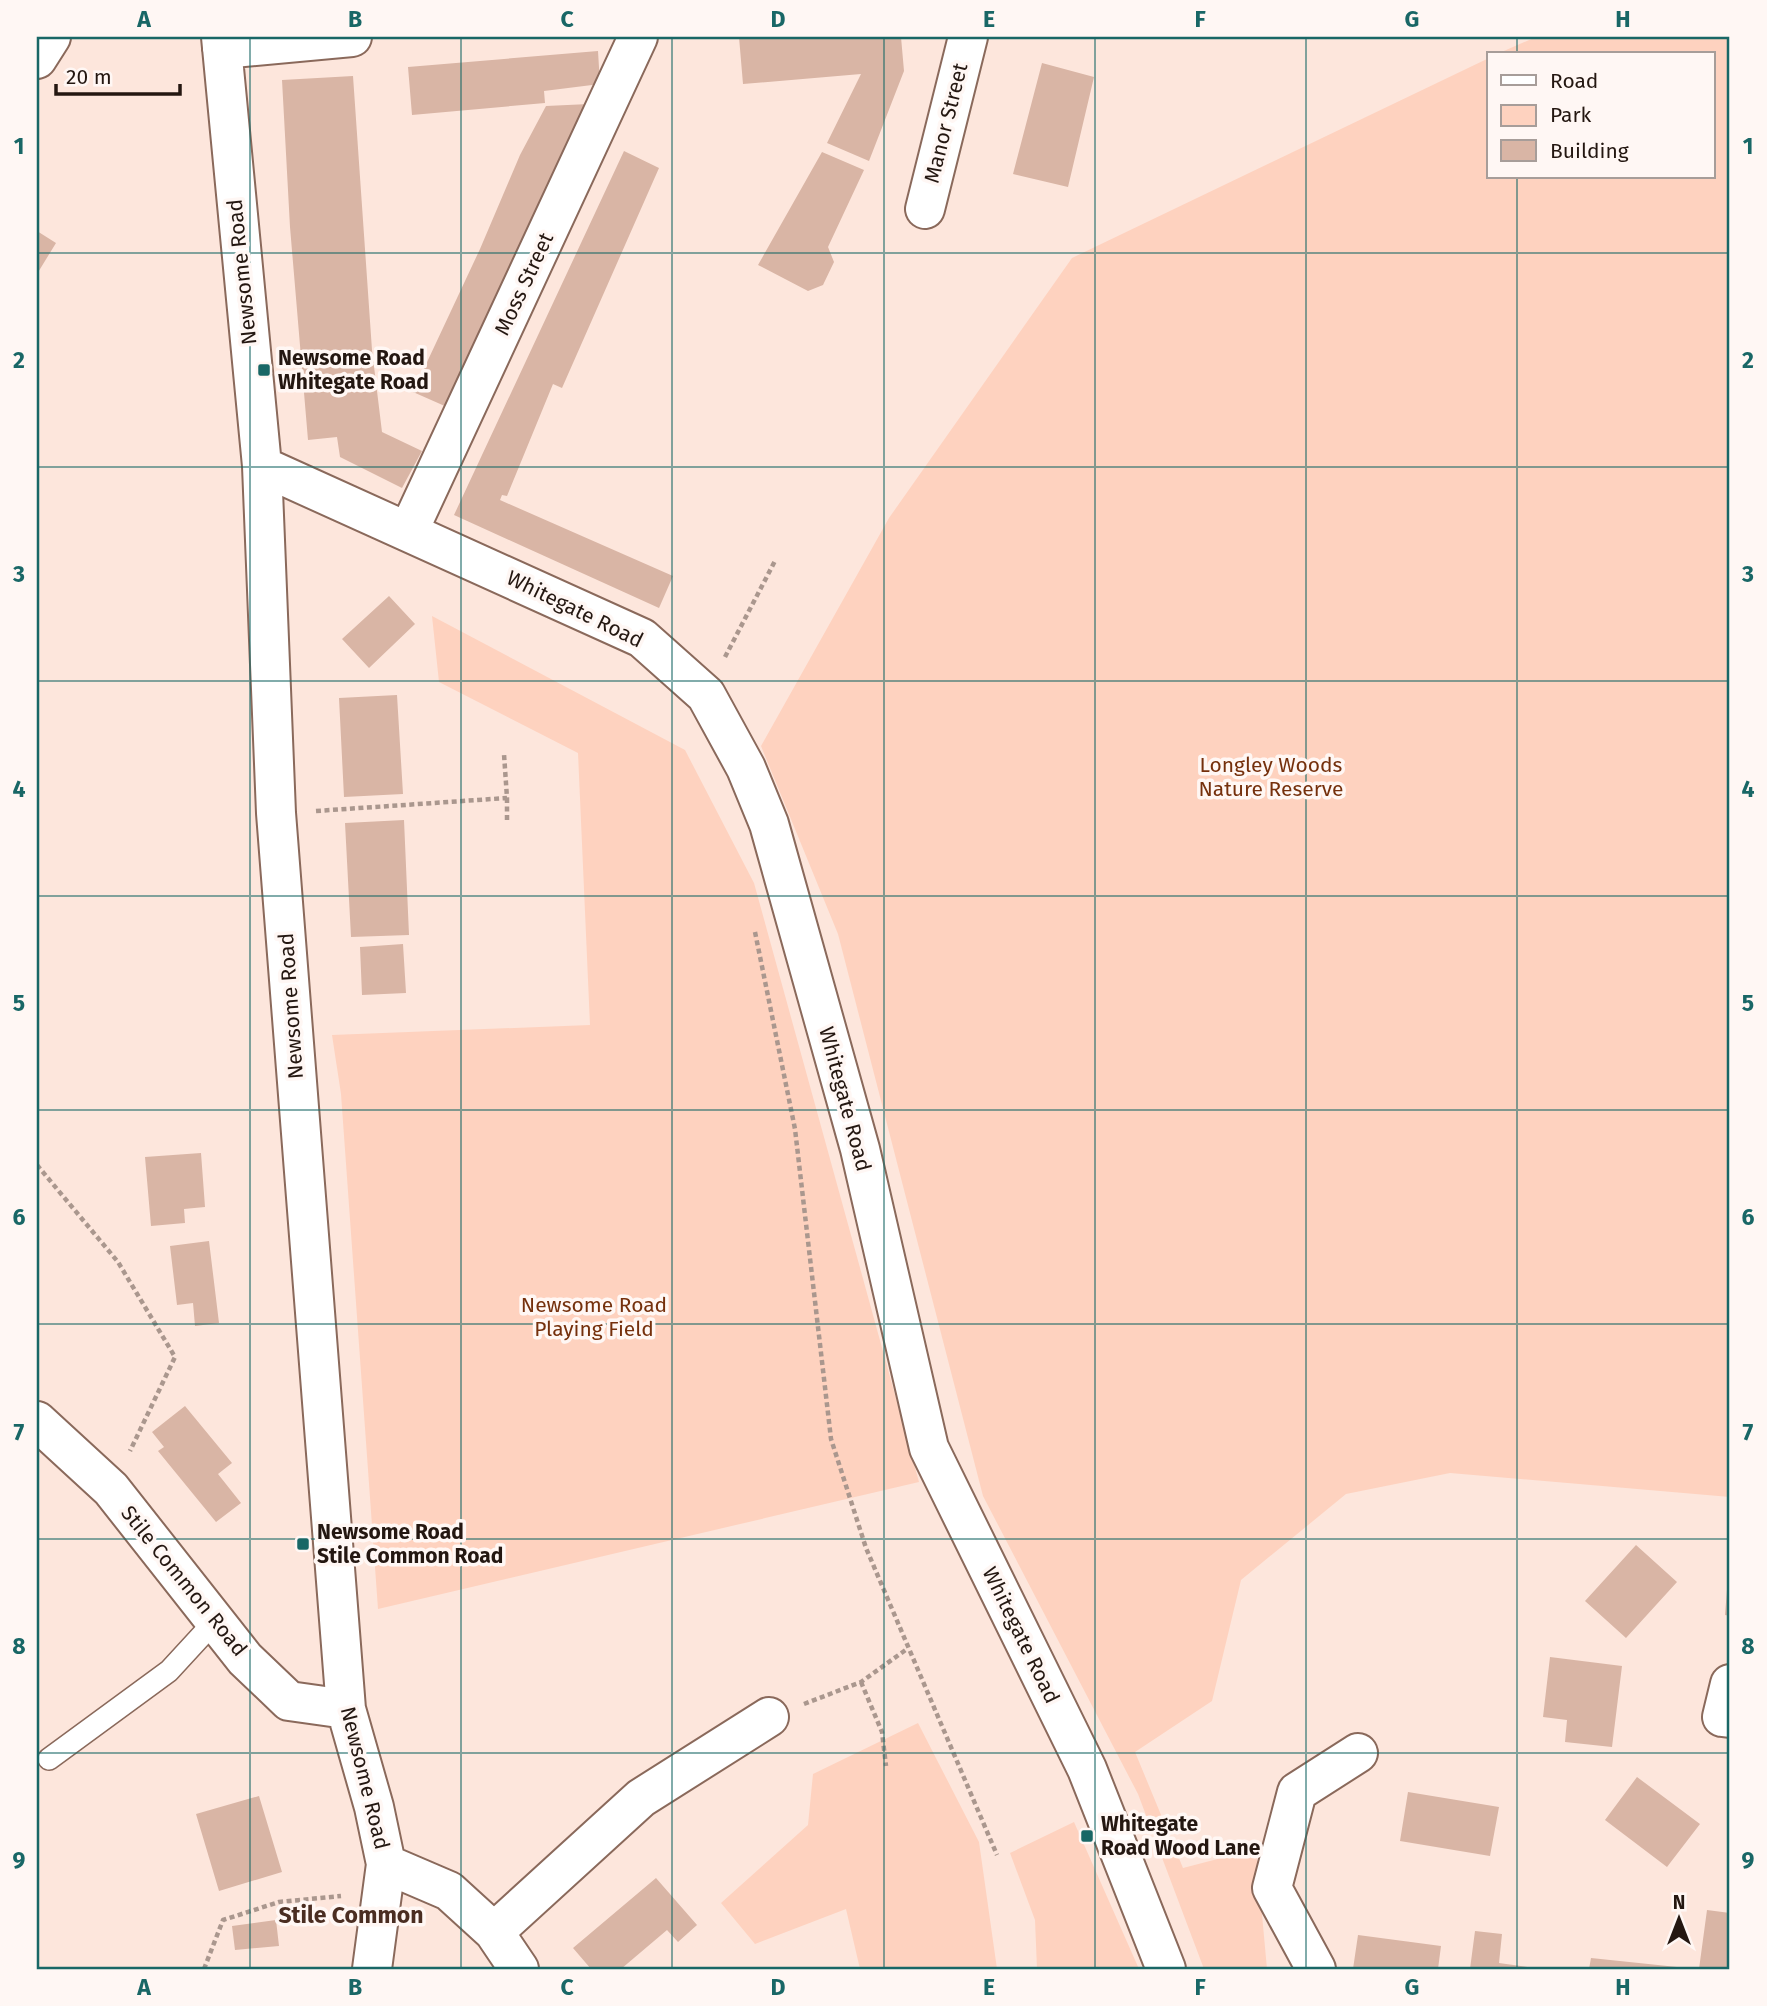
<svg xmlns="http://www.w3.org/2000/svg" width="1767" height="2006" viewBox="0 0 1767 2006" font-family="'Fira Sans',sans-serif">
<rect width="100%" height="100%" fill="#fde6dc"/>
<path fill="#fed2bf" d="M1536,37h194v1460l-280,-24 -104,21 -105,86 -29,121 -77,51 48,116 73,-19 11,120h-63l-66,-175 -155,-298 -145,-562 -77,-188 128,-228 183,-260 417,-200v119h224v-123h-216z
M432,616l253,134 69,133 165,599 -541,127 -37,-515 -9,-59 258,-10 -12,-272 -139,-71z
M918,1723l61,119 18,127h-137l-14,-60 -91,35 -34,-41 87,-78 5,-51z
M1074,1822l65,147h-102l-2,-49 -25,-67z"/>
<path fill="#d9b5a5" d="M739,37h162l3,34 -35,90 -42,-18 34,-69 -118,10z
M598,51l2,33 -56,7 1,12 -133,12 -4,-48z
M1042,63l52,14 -26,110 -55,-13z
M353,76l19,274 10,82 40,19 -20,37 -62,-31 -3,-20 -29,3 -18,-213 -8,-147z
M589,104l-142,303 -34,-15 67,-143 40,-94 26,-49z
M624,151l35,17 -97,220 -9,-4 -46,112 -5,-1 -2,5 173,76 -14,32 -205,-93z
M822,152l42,18 -36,77 6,15 -11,23 -15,6 -50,-26z
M37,231l19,12 -19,31z
M389,596l26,28 -46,44 -27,-29z
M397,695l6,99 -59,3 -5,-99z
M404,820l5,115 -58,2 -6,-114z
M403,944l3,49 -44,2 -2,-48z
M201,1153l4,54 -21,2 1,14 -34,3 -6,-69z
M209,1241l10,82 -24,3 -2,-23 -16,2 -7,-59z
M185,1406l47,57 -14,11 23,29 -25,19 -58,-71 6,-4 -12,-15z
M1636,1545l41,37 -51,56 -41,-37z
M1728,1577l2,1v38l-5,-1z
M1550,1657l72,9 -10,81 -47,-5 2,-22 -24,-3z
M1637,1777l63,47 -33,43 -62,-47z
M1408,1792l91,15 -9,49 -90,-15z
M259,1796l23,76 -63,19 -23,-77z
M656,1878l41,47 -19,17 -11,-12 -46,39h-30l-18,-21z
M1707,1910l23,3v56h-31z
M276,1920l3,26 -44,4 -3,-24z
M1475,1931l27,3 -3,29 43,6h-72z
M1358,1935l83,11 -3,23h-85z
M1591,1958l86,9v2h-88z"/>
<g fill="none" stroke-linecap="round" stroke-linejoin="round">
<g stroke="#8a695b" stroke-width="24">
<path id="service" d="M49,1759l120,-88 46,-50"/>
</g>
<g stroke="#8a695b" stroke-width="42">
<path id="minor" d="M221,37l41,429 14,347 70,896 28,98 12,57 -14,105
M222,49l130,-12
M37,59l14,-22
M925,209l43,-172
M262,466l380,172 64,57 40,73 23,56 91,325 69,299 158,321 79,200
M409,530l229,-493
M37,1421l74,68 134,170 44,42 57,8
M1730,1684l-8,33 8,1
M386,1864l63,27 45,41 25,37
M494,1932l147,-134 128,-81
M1316,1969l-44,-81 25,-96 61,-39"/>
</g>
<path stroke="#aa978e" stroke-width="4.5" stroke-dasharray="5 3.5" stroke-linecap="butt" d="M725,657l51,-98
M507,798v23
M316,811l191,-13 -3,-44
M755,932l40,197 36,310 35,109 131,307
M37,1165l81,97 57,95 -45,94
M861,1682l21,50 4,34
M804,1704l57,-22 46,-33
M204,1969l19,-49 56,-18 62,-6"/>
<use href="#service" stroke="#fff" stroke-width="21"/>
<use href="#minor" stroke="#fff" stroke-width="38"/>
</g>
<path fill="none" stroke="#196766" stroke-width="2" stroke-opacity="0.55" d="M250,37v1932M461,37v1932M672,37v1932M884,37v1932M1095,37v1932M1306,37v1932M1517,37v17M1517,177v1792M37,253h1693M37,467h1693M37,681h1693M37,896h1693M37,1110h1693M37,1324h1693M37,1539h1693M37,1753h1693"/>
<g fill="#196766" stroke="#fff7f4" stroke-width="2.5">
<rect x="257" y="363" width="14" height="14" rx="3.5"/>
<rect x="296" y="1537" width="14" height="14" rx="3.5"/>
<rect x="1080" y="1829" width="14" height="14" rx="3.5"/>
</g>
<g text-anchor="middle" stroke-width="7" stroke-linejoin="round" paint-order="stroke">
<g font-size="21" fill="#241711" stroke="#fff7f4">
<text transform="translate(946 123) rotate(-76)" y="7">Manor Street</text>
<text transform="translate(242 272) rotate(-96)" y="7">Newsome Road</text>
<text transform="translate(524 284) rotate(-65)" y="7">Moss Street</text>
<text transform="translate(575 609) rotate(26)" y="7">Whitegate Road</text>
<text transform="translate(291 1006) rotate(-94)" y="7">Newsome Road</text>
<text transform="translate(845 1099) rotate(75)" y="7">Whitegate Road</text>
<text transform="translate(184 1581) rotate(51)" y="7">Stile Common Road</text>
<text transform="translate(1021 1635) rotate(64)" y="7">Whitegate Road</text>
<text transform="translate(365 1778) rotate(76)" y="7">Newsome Road</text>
</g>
<g font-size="21" font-weight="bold" fill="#241711" stroke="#fff7f4" text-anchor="start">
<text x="278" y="365">Newsome Road<tspan x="278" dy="24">Whitegate Road</tspan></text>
<text x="317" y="1539">Newsome Road<tspan x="317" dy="24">Stile Common Road</tspan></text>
<text x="1101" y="1831">Whitegate<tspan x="1101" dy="24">Road Wood Lane</tspan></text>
</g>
<g font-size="21" fill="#75300c" stroke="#fff7f4">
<text x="1271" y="772">Longley Woods<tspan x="1271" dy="24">Nature Reserve</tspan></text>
<text x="594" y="1312">Newsome Road<tspan x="594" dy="24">Playing Field</tspan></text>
</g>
<g font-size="23" font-weight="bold" fill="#4a2d21" stroke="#fff7f4">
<text x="351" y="1923">Stile Common</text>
</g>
</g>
<rect width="1767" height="2006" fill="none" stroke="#fff7f4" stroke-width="77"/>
<rect x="1487" y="52" width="228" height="126" fill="#fff7f4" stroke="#a79d99" stroke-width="2"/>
<rect x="1501" y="75" width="35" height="10" fill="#ffffff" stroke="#a79d99" stroke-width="2"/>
<text x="1550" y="88" font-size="21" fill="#241711">Road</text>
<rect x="1501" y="105" width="35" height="21" fill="#fed2bf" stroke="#a79d99" stroke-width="2"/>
<text x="1550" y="122" font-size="21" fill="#241711">Park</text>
<rect x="1501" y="140" width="35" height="21" fill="#d9b5a5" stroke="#a79d99" stroke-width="2"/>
<text x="1550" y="158" font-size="21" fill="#241711">Building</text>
<g transform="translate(1679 1919)" stroke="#fff7f4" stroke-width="5" paint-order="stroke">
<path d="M0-5L12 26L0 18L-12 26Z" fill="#241711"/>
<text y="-10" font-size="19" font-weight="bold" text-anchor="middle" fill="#241711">N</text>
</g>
<path d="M56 84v10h124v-10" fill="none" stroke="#241711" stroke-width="3.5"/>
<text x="66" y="84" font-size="21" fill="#241711" stroke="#fff7f4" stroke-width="5" paint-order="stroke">20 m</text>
<rect x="38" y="38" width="1690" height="1930" fill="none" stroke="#196766" stroke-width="2.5"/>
<g font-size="23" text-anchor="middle" font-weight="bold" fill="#196766">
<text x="144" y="27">A</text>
<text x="355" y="27">B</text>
<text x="567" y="27">C</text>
<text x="778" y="27">D</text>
<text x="989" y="27">E</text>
<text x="1200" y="27">F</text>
<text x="1412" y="27">G</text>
<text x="1623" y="27">H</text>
<text x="19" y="154">1</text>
<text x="1748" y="154">1</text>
<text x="19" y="368">2</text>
<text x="1748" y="368">2</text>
<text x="19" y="582">3</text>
<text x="1748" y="582">3</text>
<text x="19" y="797">4</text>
<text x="1748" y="797">4</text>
<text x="19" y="1011">5</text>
<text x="1748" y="1011">5</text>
<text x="19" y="1225">6</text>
<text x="1748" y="1225">6</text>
<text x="19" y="1440">7</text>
<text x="1748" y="1440">7</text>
<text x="19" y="1654">8</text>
<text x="1748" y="1654">8</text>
<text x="19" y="1868">9</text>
<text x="1748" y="1868">9</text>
<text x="144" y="1995">A</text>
<text x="355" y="1995">B</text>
<text x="567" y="1995">C</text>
<text x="778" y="1995">D</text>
<text x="989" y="1995">E</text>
<text x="1200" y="1995">F</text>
<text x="1412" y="1995">G</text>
<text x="1623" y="1995">H</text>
</g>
</svg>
